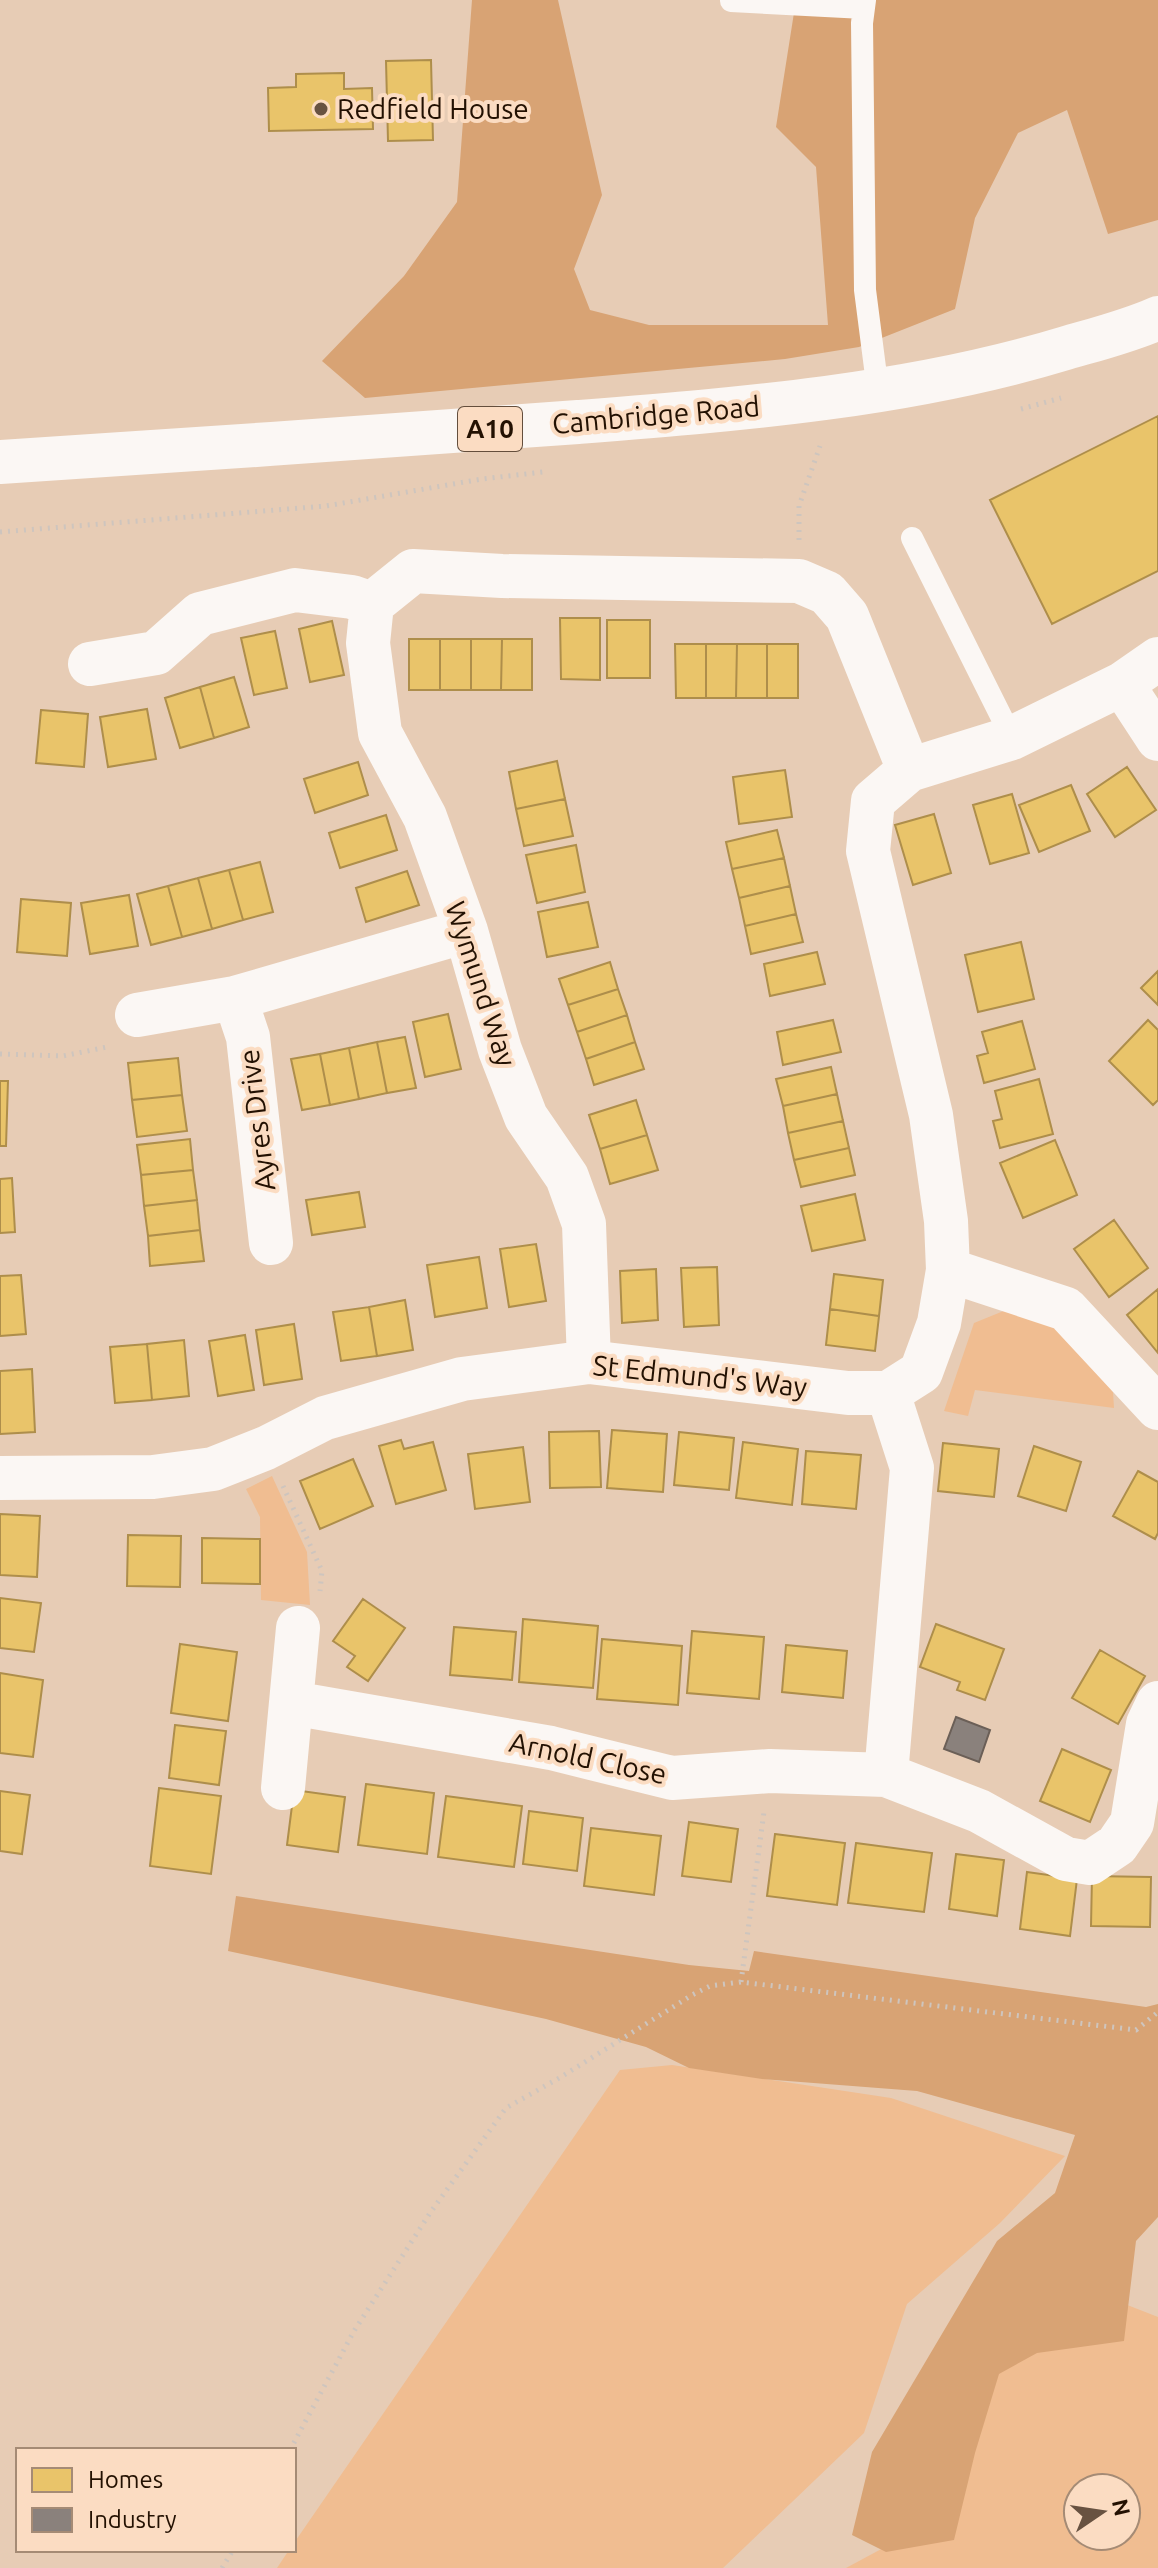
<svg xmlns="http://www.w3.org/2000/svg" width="1158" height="2568" viewBox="0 0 1158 2568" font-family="Ubuntu,sans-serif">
<rect width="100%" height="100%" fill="#e7ccb5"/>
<path fill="#f0bd91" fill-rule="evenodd" d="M1006,1310l47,12 60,70 1,16 -139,-18 -7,26 -24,-5 30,-88z
M272,1476l35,76 3,53 -49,-5 -1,-83 -14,-28z
M672,2065l219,33 174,58 -65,67 -93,81 -43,129 -141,135h-446l12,-18h5v-7l326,-473z
M1089,2290l69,27v251h-312l80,-43 65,-155zM1078,2488h48v48h-48z"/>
<path fill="#d8a374" d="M472,0h86l44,195 -28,74 16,41 59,15h179l-12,-158 -40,-40 20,-127h362v220l-50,14 -41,-124 -49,23 -43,85 -20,91 -96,38 -74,12 -420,39 -43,-37 82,-85 53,-74z
M236,1896l453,69 60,6 5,-20 392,56 12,-3v213l-22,24 -12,100 -87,12 -38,21 -24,79 -21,87 -68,12 -34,-17 20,-83 125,-211 58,-48 20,-58 -158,-44 -155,-12 -73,-11 -43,-21 -100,-28 -318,-68z"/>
<path fill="#e9c46a" stroke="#ae8e4b" stroke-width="2" d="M431,60l2,80 -45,1 -2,-80z
M344,73v16l28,-1 1,41 -104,2 -1,-43 28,-1v-13z
M1158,416v155l-106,53 -62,-124z
M560,618h40v62l-39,-1z
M607,620h43v58h-43z
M332,621l12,54 -34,7 -11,-53z
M275,631l12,57 -33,7 -13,-57z
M409,639h31v51h-31z
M440,639h31v51h-31z
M471,639h31l-1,51h-30z
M502,639h30v51h-31z
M675,644h31v54h-30z
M706,644h31l-1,54h-30z
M737,644h30v54h-31z
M767,644h31v54h-31z
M234,677l15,50 -35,11 -14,-51z
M200,687l14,51 -34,10 -15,-50z
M147,709l9,50 -48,8 -8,-50z
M41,710l47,4 -4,53 -48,-4z
M557,761l8,38 -49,10 -7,-37z
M358,762l10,33 -53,18 -11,-34z
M1127,767l29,43 -41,27 -28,-43z
M785,770l7,47 -53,7 -6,-47z
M1071,785l19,46 -51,21 -20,-47z
M1012,794l17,59 -39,11 -17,-59z
M565,799l8,37 -49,10 -8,-37z
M934,814l17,59 -38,12 -18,-60z
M386,815l11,35 -57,18 -11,-35z
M777,830l7,28 -52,11 -6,-27z
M576,845l9,47 -48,11 -11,-48z
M784,858l6,28 -51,12 -7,-29z
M260,862l13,50 -30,8 -14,-50z
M229,870l14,50 -31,9 -14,-51z
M407,871l12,34 -53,17 -10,-34z
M198,878l14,51 -30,8 -14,-51z
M168,886l14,51 -31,8 -14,-51z
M790,886l6,28 -51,12 -6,-28z
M129,895l9,51 -48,8 -9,-51z
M21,899l50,4 -4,53 -50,-4z
M588,902l10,45 -51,10 -9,-45z
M796,914l7,28 -52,12 -6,-28z
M1021,942l13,57 -56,13 -13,-57z
M817,952l8,32 -55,12 -6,-32z
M610,962l8,27 -50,16 -9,-26z
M1158,971v34l-17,-17z
M618,989l9,26 -50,17 -9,-27z
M448,1014l13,55 -36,8 -12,-55z
M627,1015l8,27 -49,17 -9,-27z
M833,1020l8,32 -58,13 -6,-33z
M1148,1020l10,10v70l-5,5 -44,-44z
M1022,1021l13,48 -51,14 -7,-27 11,-3 -6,-21z
M405,1037l11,51 -29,5 -10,-51z
M377,1042l10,51 -28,6 -10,-51z
M635,1042l9,27 -50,16 -8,-26z
M349,1048l10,51 -29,6 -10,-51z
M320,1054l10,51 -28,5 -11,-51z
M178,1058l4,37 -50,5 -4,-37z
M831,1067l6,27 -54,12 -7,-27z
M1039,1079l14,55 -53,14 -7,-27 9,-2 -7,-28z
M0,1081h8l-2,65h-6z
M837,1094l6,27 -55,12 -5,-27z
M182,1095l5,36 -50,6 -5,-37z
M636,1100l11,35 -47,14 -11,-34z
M843,1121l6,27 -55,12 -6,-27z
M647,1135l11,35 -48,14 -10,-35z
M190,1139l3,31 -52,5 -4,-30z
M1055,1140l22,55 -54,23 -23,-55z
M849,1148l6,27 -54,12 -7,-27z
M193,1170l4,30 -53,6 -3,-31z
M12,1178l3,54 -15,1v-54z
M359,1192l6,35 -53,8 -6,-35z
M855,1194l10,46 -53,11 -11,-45z
M197,1200l3,30 -52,6 -4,-30z
M1114,1220l34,48 -39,29 -35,-48z
M200,1230l4,31 -54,5 -2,-30z
M536,1244l10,57 -37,6 -9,-58z
M479,1257l8,51 -52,9 -8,-52z
M717,1267l2,58 -35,2 -3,-59z
M656,1269l2,51 -36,3 -2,-52z
M834,1274l49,6 -4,36 -49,-7z
M21,1275l5,59 -26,2v-60z
M1158,1289v64l-31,-38z
M405,1300l8,50 -36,6 -8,-49z
M369,1307l8,49 -36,5 -8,-49z
M830,1309l49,7 -4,35 -49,-6z
M294,1324l8,55 -38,6 -8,-55z
M245,1335l9,55 -36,6 -9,-55z
M184,1340l5,56 -37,4 -5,-56z
M147,1344l5,56 -37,3 -5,-56z
M32,1369l3,63 -35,2v-63z
M612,1430l55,4 -4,58 -56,-4z
M599,1431l2,56 -51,1 -1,-56z
M679,1432l55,6 -5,52 -55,-5z
M401,1440l3,9 29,-7 13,48 -50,14 -17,-58z
M743,1442l55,7 -6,56 -56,-7z
M943,1443l56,6 -5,48 -56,-6z
M1034,1446l47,16 -15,49 -48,-15z
M523,1447l7,55 -55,7 -7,-55z
M806,1451l55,4 -5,54 -54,-5z
M353,1459l20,47 -53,23 -20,-48z
M1138,1471l20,11v51l-3,6 -42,-23z
M0,1514l40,2 -3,61 -37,-2z
M128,1535l53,1 -1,51 -53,-1z
M202,1538l58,1v45l-58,-1z
M0,1598l41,5 -7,49 -34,-4z
M363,1599l42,29 -37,53 -21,-14 8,-11 -22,-15z
M523,1619l75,7 -5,62 -74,-6z
M936,1624l68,25 -19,51 -28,-10 3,-8 -40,-15z
M454,1627l62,5 -4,48 -62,-5z
M692,1631l72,6 -5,62 -72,-6z
M602,1639l80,7 -4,59 -81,-6z
M180,1644l57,8 -9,69 -57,-8z
M786,1645l61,6 -4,47 -61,-6z
M1100,1650l45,26 -27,48 -46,-26z
M0,1673l43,7 -10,77 -33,-4z
M175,1725l51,6 -7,54 -50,-7z
M1062,1749l49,21 -21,52 -50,-21z
M366,1784l68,9 -7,61 -69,-9z
M159,1788l62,8 -10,78 -61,-8z
M294,1790l51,7 -7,55 -51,-7z
M0,1791l30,4 -8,59 -22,-3z
M446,1796l76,10 -8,61 -76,-10z
M529,1811l54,7 -6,53 -54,-7z
M689,1822l49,7 -7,53 -49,-6z
M591,1828l70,8 -7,59 -70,-9z
M775,1834l70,9 -8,62 -70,-9z
M856,1843l76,10 -8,59 -76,-9z
M956,1854l48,6 -7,56 -48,-7z
M1027,1872l50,7 -7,57 -50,-7z
M1092,1876l59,1 -1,50 -59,-1z"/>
<path fill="#8a817c" stroke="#6b5f57" stroke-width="2" d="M956,1717l34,13 -11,32 -35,-13z"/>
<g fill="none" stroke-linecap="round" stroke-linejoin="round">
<path stroke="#cec5be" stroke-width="5" stroke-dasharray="2 6" stroke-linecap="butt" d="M1021,409l40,-11
M0,532l326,-26 156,-27 61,-7
M799,540v-34l21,-60
M0,1054l63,2 44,-9
M283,1486l39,85 -2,20
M741,1982l23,-170
M290,2450l64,-119 76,-118 76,-105 55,-31 131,-82 18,-9 31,-4 395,48 22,-18
M222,2568l11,-18"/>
<path stroke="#fbf7f4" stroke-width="22" d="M865,0l-3,23 3,267 13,101
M731,1l133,7
M912,538l100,200"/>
<path stroke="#fbf7f4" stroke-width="44" d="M90,664l66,-11 44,-39 95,-24 57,7 20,7
M1122,684l36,55
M235,998l13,39 23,206
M137,1015l98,-17 231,-67
M948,1270l118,39 92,99
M589,1362l-5,-138 -17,-47 -41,-60 -26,-67 -34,-119 -41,-114 -45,-84 -12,-90 4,-39 41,-33 89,5 297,5 28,12 20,23 62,154
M0,1478l153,-1 60,-8 53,-21 59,-30 137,-39 127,-17 259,31h40l33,-21 18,-49 9,-53 -2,-49 -15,-106 -63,-264 5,-50 36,-31 103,-32 110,-54 36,-25
M292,1703l259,45 121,30 98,-7 116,4 93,36 87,48 24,4 27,-18 15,-22 16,-99 10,-21
M886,1775l26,-307 -24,-75
M283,1788l15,-160"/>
<path stroke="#fbf7f4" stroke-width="44" d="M0,462c193,-13 385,-25 578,-40 164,-13 330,-26 488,-74 31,-9 63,-17 92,-30"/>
</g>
<circle fill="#685241" stroke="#fbdcc2" stroke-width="3" cx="321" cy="109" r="8"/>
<g text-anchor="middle" stroke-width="8" stroke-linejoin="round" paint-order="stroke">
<rect fill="#fbdcc2" stroke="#644e3c" stroke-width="2" x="458" y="407" width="64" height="44" rx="6"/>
<g font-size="26" font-weight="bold" fill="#231102">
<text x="490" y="438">A10</text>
</g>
<g font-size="28" fill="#231102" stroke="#fbdcc2" text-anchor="start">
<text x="337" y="119">Redfield House</text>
</g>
<g font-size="28" fill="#231102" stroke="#fbdcc2">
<text transform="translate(656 415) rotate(-5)" y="10">Cambridge Road</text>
<text transform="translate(481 984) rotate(72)" y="10">Wymund Way</text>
<text transform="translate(257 1120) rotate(-97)" y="10">Ayres Drive</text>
<text transform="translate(700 1376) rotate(6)" y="10">St Edmund's Way</text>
<text transform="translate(588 1758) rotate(12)" y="10">Arnold Close</text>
</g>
</g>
<rect x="16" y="2448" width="280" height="104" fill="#fbdcc2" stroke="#a58b75" stroke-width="2"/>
<rect x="32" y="2468" width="40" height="24" fill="#e9c46a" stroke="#a58b75" stroke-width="2"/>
<text x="88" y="2488" font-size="24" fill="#231102">Homes</text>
<rect x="32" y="2508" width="40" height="24" fill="#8a817c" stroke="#a58b75" stroke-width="2"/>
<text x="88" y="2528" font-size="24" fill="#231102">Industry</text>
<g transform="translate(1102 2512) rotate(77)"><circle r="38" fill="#fbdcc2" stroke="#a58b75" stroke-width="2"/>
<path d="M0-6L14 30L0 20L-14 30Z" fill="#685241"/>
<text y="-12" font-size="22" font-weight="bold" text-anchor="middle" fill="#231102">N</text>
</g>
</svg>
